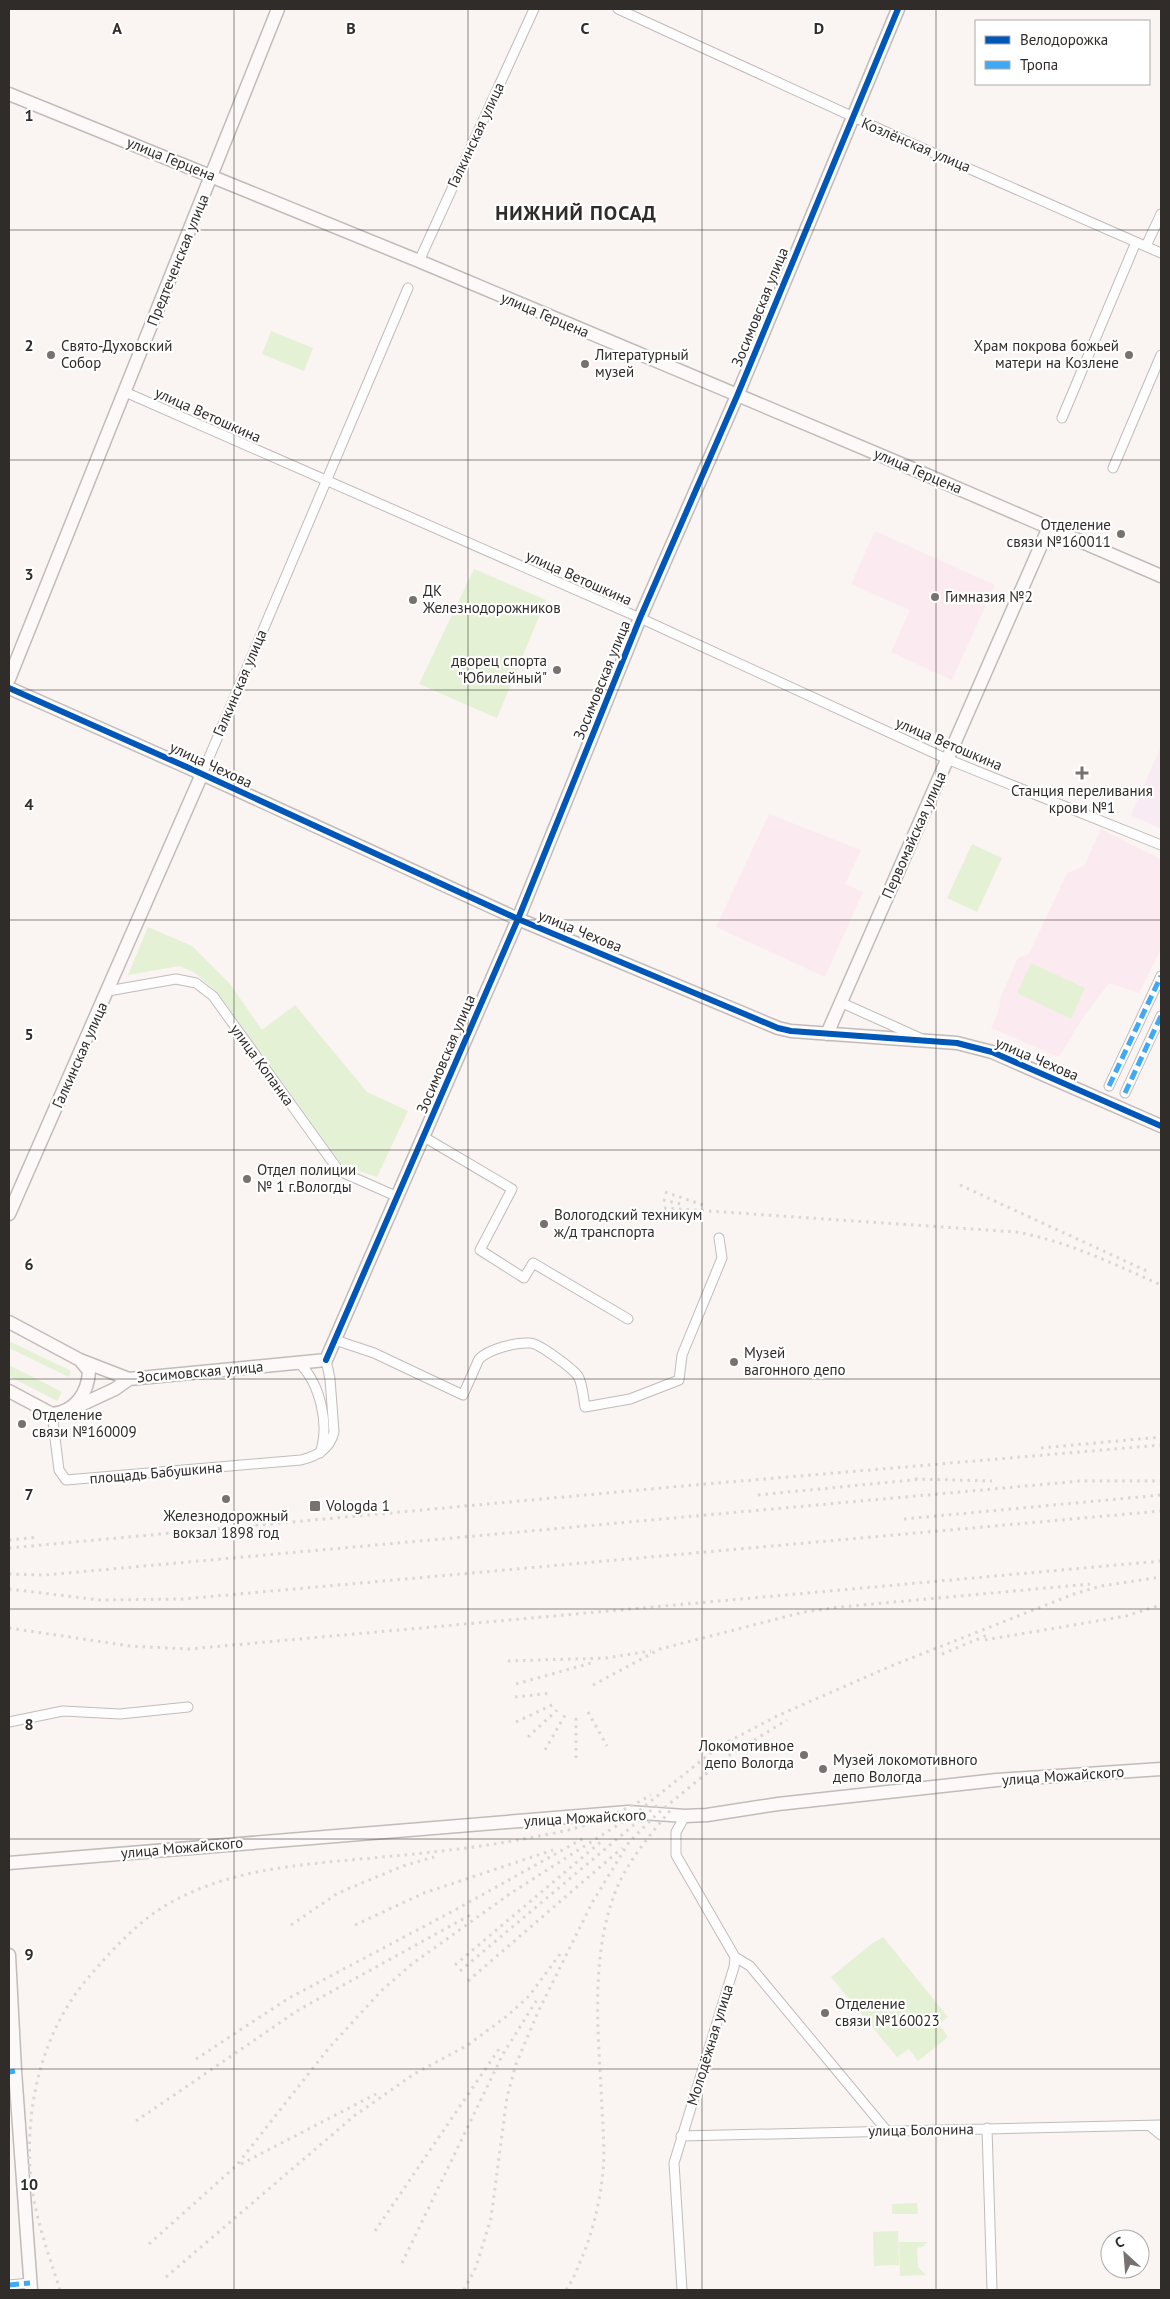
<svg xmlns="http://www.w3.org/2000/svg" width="1170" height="2299" viewBox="0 0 1170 2299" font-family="'PT Sans',sans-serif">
<rect width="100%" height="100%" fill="#faf4f2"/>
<path fill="#fbebf1" d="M875,531l120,54 -43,95 -61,-28 19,-42 -59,-26z
M769,814l92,36 -16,34 18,8 -38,85 -109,-50z
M1101,829l60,30v90l-22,44 -30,-10 -27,36 -23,38 -68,-29 8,-18 2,-14 17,-38 11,-4 38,-81 17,-7z"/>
<path fill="#f9ebf3" d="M1161,747v82l-30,-14z"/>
<path fill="#e5f1d4" d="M271,331l42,17 -9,23 -42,-17z
M474,569l72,31 -49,118 -78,-34z
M972,844l30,14 -25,54 -30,-14z
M148,927l44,19 38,38 32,46 33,-25 72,87 41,19 -31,66 -35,-12 -125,-173 -22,-19 -15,-7 -52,9z
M1031,963l54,25 -14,31 -54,-26z
M9,1341l62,30 -2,6 -60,-29z
M9,1365l53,27 -5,9 -48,-25z
M883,1937l65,80 -9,7 9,13 -30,24 -9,-12 -12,8 -66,-80 39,-32z
M917,2203l1,11h-26v-10z
M898,2231l1,34 -25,1 -1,-34z
M899,2242h28l-3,4 -7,2 1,19 8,8 -26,1z"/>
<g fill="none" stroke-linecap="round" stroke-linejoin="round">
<g stroke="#c1bcba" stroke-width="11">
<path id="street" d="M618,9l288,132 255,112
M1146,246l15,-32
M419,261l115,-252
M125,392l515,226 307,141 214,86
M1062,418l74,-176
M1113,468l48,-113
M202,774l206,-486
M108,991l68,-12 20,4 17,13 126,175 59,26
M840,1002l80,36
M1109,1086l52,-110
M1125,1093l36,-77
M424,1137l88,52 -32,61 44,28 9,-15 95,56
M335,1340l39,13 89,42 16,-36c10,-10 37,-17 51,-16 9,0 43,26 48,33 5,9 5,21 7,31l45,-8 49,-19 3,-25 40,-97 -3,-20
M299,1363c21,20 31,62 21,90
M47,1413l5,1 7,56 7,10 235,-20c16,-4 29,-11 33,-28l-4,-53 -4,-19
M9,1722l54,-11 57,3 68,-7
M735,1957l15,9 137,165
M1150,2126l11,9
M987,2128l5,162
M681,2136l480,-11
M9,2285l21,-2
M682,2290l-8,-127 60,-196 1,-10 -59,-102v-23l9,-16"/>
</g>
<g stroke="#c1bcba" stroke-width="15">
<path id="secondary" d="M9,94l410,167 487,205 255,110
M9,679l269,-670
M9,688l180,80 329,151 260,109 13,3 166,12 35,9 169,74
M827,1034l222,-507
M9,1214l193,-440
M9,1322l71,38 49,19 197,-19 192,-441 122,-301 97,-222 161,-387
M9,1391l43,23c23,-2 36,-21 37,-43l-9,-11
M72,1409l43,-20 14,-10
M9,1863l619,-51 57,4 22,-1 71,-11 219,-24 164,-11
M9,1955l6,116 16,219"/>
</g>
<use href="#street" stroke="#fefdfd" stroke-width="9"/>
<use href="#secondary" stroke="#fdf9f9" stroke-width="12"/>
<path stroke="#d9d7d6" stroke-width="3" stroke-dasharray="2.5 5" stroke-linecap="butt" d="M960,1185l189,87
M665,1192l41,14
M663,1200l18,4
M664,1208l352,24c51,9 98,32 145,53
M1041,1448l120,-11
M915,1479l77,2
M758,1495l164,-16
M904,1519l257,-24
M9,1540l29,-3
M9,1548l674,-62 478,-41
M9,1574l36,1 1036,-94h80
M9,1589l91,11 83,-1 978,-88
M9,1628l121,18 59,3 972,-88
M985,1640l141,-24 35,-11
M942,1654l48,-20
M508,1661l98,-3 45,-7
M516,1684l79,-22
M593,1685l67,-36 144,-37 36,-5 250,-23
M515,1697l37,-4
M588,1712l19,34
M516,1722l38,-18
M528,1737l29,-27
M545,1750l20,-35
M576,1758v-41
M291,1925l47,-32 65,-27 31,-9
M355,1925l69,-32 129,-43
M455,1965l148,-125
M460,1971l201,-169
M468,1981l154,-133
M196,2059l93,-61 166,-88 129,-72
M136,2121l164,-112 172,-95
M241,2164l135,-70
M375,2231l126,-185
M149,2244l87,-78 92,-117 53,-58 31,-27 99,-71 124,-79 83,-67 59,-31 114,-50 183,-72 27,-8 60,-9
M402,2263l101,-209 35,-56
M166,2277l188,-161 60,-42 54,-29 39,-29 22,-20 31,-42
M60,2290c-11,-35 -25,-72 -29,-109 -7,-72 10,-148 57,-203 23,-27 49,-56 80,-74 56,-32 118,-38 181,-44 57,-5 113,-10 169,-20 24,-5 50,-8 73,-17 21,-7 41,-17 60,-28
M464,2290l12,-23 15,-49 16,-121 9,-33 22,-52 54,-109 37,-61 28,-28 68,-56 62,-38
M566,2290c8,-11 12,-24 18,-37 10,-26 16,-53 19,-81 2,-21 0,-43 -1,-64 -3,-68 -12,-141 10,-207 11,-35 38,-66 61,-94"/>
<path stroke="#3fa9f5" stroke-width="5" stroke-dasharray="10 5" stroke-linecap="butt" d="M1109,1086l52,-110
M1125,1093l36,-77
M9,2072l6,-1
M9,2285l21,-2"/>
<g stroke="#fff" stroke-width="9">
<path id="cycleway" d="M9,688l180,80 329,151 260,109 13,3 166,12 35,9 169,74
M326,1360l192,-441 122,-301 97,-222 161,-387"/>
</g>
<use href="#cycleway" stroke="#0057b8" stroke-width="6"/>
</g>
<path fill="none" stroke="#302c2a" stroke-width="1" stroke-opacity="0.55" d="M234,9v2281M468,9v2281M702,9v2281M936,9v2281M9,230h1152M9,460h1152M9,690h1152M9,920h1152M9,1150h1152M9,1379h1152M9,1609h1152M9,1839h1152M9,2069h1152"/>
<g fill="#777270" stroke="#fff" stroke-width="2">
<circle cx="51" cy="355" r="5"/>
<circle cx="1129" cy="355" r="5"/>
<circle cx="585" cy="364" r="5"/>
<circle cx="1121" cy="534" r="5"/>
<circle cx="935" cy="597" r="5"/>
<circle cx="413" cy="600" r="5"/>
<circle cx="557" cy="670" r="5"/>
<path d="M1079.5 765.5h5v5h5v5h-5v5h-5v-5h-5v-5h5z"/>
<circle cx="247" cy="1179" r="5"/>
<circle cx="544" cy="1224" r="5"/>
<circle cx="734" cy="1362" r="5"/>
<circle cx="22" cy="1424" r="5"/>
<circle cx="226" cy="1499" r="5"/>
<rect x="309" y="1500" width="12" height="12" rx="2.5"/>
<circle cx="804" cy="1755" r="5"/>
<circle cx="823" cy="1769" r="5"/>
<circle cx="825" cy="2013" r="5"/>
</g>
<g text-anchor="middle" stroke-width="4.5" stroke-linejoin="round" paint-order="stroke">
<g font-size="15" fill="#302c2a" stroke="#fff">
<text transform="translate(476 135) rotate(-65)" y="5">Галкинская улица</text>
<text transform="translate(916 145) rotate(23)" y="5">Козлёнская улица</text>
<text transform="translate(171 159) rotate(22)" y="5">улица Герцена</text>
<text transform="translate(178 260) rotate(-68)" y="5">Предтеченская улица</text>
<text transform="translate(760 307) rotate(-68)" y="5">Зосимовская улица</text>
<text transform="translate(545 315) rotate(23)" y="5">улица Герцена</text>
<text transform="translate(208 415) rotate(24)" y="5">улица Ветошкина</text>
<text transform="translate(918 471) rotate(23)" y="5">улица Герцена</text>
<text transform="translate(579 578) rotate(24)" y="5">улица Ветошкина</text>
<text transform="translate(602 680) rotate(-68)" y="5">Зосимовская улица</text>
<text transform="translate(240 683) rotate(-67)" y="5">Галкинская улица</text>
<text transform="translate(949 744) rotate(23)" y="5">улица Ветошкина</text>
<text transform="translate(211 765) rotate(25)" y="5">улица Чехова</text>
<text transform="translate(914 835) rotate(-66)" y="5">Первомайская улица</text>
<text transform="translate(580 931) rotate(22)" y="5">улица Чехова</text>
<text transform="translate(446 1054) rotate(-67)" y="5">Зосимовская улица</text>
<text transform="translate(80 1055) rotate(-66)" y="5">Галкинская улица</text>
<text transform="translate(1037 1059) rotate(23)" y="5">улица Чехова</text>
<text transform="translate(262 1065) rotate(54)" y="5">улица Копанка</text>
<text transform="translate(200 1372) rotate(-5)" y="5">Зосимовская улица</text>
<text transform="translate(156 1473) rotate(-5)" y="5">площадь Бабушкина</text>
<text transform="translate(1063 1776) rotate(-4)" y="5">улица Можайского</text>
<text transform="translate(585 1818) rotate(-3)" y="5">улица Можайского</text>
<text transform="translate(182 1848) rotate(-5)" y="5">улица Можайского</text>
<text transform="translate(710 2045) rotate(-73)" y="5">Молодёжная улица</text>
<text transform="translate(921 2130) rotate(-1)" y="5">улица Болонина</text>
</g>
<g font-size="15" fill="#302c2a" stroke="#fff" text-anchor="start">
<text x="61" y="351">Свято-Духовский<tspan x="61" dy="17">Собор</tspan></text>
<text x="1119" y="351" text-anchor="end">Храм покрова божьей<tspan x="1119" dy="17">матери на Козлене</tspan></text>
<text x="595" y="360">Литературный<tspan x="595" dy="17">музей</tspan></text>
<text x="1111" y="530" text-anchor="end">Отделение<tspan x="1111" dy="17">связи №160011</tspan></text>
<text x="423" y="596">ДК<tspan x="423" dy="17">Железнодорожников</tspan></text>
<text x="945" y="602">Гимназия №2</text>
<text x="547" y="666" text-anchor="end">дворец спорта<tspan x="547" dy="17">"Юбилейный"</tspan></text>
<text x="1082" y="796" text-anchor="middle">Станция переливания<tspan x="1082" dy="17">крови №1</tspan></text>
<text x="257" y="1175">Отдел полиции<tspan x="257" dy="17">№ 1 г.Вологды</tspan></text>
<text x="554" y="1220">Вологодский техникум<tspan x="554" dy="17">ж/д транспорта</tspan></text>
<text x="744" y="1358">Музей<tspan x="744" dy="17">вагонного депо</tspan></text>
<text x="32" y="1420">Отделение<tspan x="32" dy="17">связи №160009</tspan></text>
<text x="326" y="1511">Vologda 1</text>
<text x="226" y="1521" text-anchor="middle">Железнодорожный<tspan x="226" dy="17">вокзал 1898 год</tspan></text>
<text x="794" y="1751" text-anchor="end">Локомотивное<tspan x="794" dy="17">депо Вологда</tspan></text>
<text x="833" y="1765">Музей локомотивного<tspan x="833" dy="17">депо Вологда</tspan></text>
<text x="835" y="2009">Отделение<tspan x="835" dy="17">связи №160023</tspan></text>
</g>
<g font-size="20" font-weight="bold" letter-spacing="1" fill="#302c2a" stroke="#fff">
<text x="576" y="220">НИЖНИЙ ПОСАД</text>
</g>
</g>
<g font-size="16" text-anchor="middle" font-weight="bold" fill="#302c2a" stroke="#fff" stroke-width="4.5" stroke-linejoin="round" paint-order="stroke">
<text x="117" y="34">A</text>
<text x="351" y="34">B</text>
<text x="585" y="34">C</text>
<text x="819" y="34">D</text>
<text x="29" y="121">1</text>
<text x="29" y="351">2</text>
<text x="29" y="580">3</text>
<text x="29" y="810">4</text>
<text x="29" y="1040">5</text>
<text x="29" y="1270">6</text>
<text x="29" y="1500">7</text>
<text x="29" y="1730">8</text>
<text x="29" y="1960">9</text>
<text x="29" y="2190">10</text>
</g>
<rect width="1170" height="2299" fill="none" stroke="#302c2a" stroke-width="20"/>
<rect x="975" y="20" width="175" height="65" fill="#ffffff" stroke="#acabaa"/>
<rect x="985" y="36" width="25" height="8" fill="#0057b8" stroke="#acabaa"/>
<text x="1020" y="45" font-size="15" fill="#302c2a">Велодорожка</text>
<rect x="985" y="61" width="25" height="8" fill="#3fa9f5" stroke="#acabaa"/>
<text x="1020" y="70" font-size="15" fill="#302c2a">Тропа</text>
<g transform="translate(1125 2254) rotate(334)"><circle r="24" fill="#ffffff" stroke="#acabaa"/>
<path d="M0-4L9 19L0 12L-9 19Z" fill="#777270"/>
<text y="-8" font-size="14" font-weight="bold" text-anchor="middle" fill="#302c2a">С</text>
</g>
</svg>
